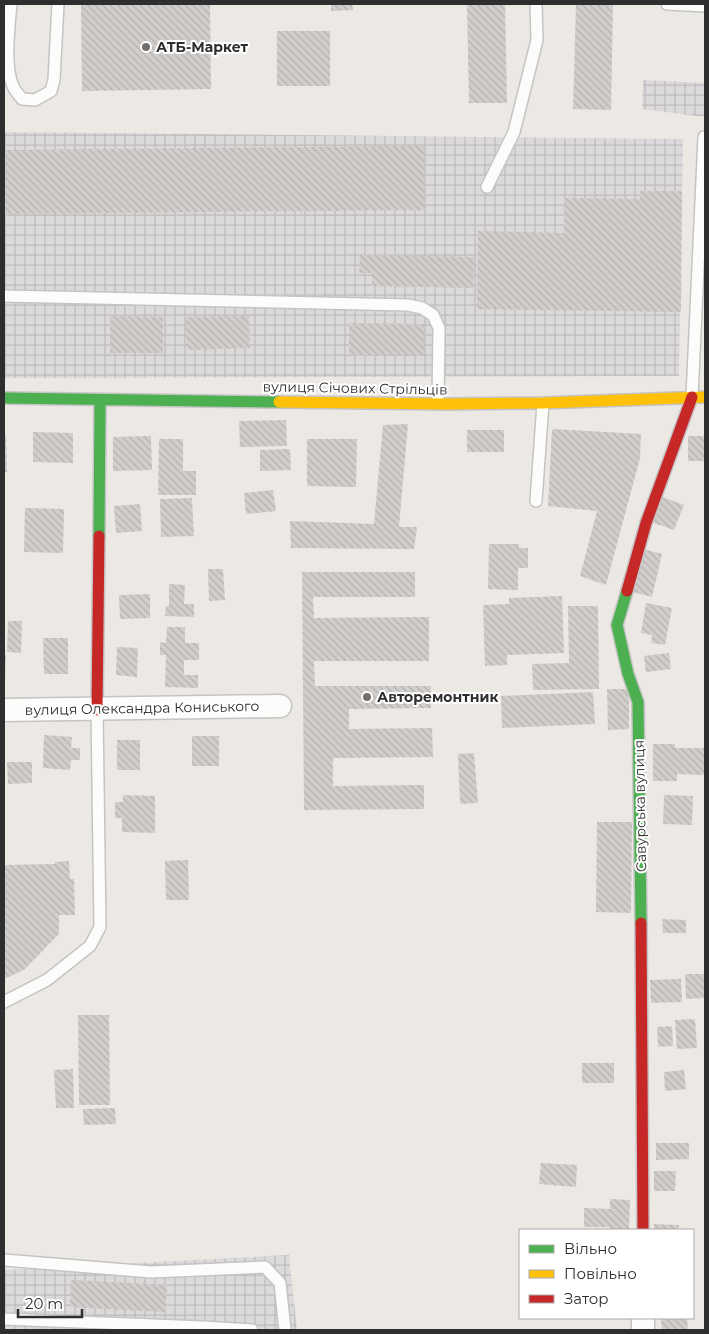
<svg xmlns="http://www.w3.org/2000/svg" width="709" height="1334" viewBox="0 0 709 1334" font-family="Montserrat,sans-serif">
<defs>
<pattern id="industrial-grid" width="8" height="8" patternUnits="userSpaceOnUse" patternTransform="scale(1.25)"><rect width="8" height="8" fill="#dcd9db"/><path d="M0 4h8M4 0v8" fill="none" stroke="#bdbbbc"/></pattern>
<pattern id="building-back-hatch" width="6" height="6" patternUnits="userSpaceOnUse" patternTransform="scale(1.25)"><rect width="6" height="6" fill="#d1cecb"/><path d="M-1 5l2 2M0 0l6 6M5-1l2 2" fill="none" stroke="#b4b1af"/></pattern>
</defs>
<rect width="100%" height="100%" fill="#ece8e4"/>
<path fill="url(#industrial-grid)" d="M643,80l62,3v34l-63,-8z
M4,132l679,7 -4,237 -675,2z
M289,1255l8,75h-293v-60z"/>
<path fill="url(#building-back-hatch)" d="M81,4h129l1,85 -129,2z
M331,4h21l1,6 -22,1z
M467,4h38l2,99h-38z
M576,4h37l-2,106 -38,-1z
M277,31h53v55h-53z
M424,146l1,64 -421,4v-64z
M640,191h42l-1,121 -204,-3 1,-78 86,2v-35l76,1z
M360,255l114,2 -1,31 -101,-2v-13h-13z
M110,316l53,1v36h-53z
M249,316l1,32 -63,2 -1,-33z
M349,323l75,1v31h-75z
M286,420l1,26 -47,1 -1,-26z
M408,424l-9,103h18l-3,22 -123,-1 -1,-27 84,3 9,-99z
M552,429l89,5 -1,24 -34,127 -26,-9 17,-65 -49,-5z
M467,430h37v22h-37z
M33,432l40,1v30l-40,-1z
M4,435h2l1,37h-3z
M151,436l1,34 -39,1v-34z
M688,436h17v25h-17z
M159,439h24v32h13v24h-38z
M307,439h50l-1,48 -49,-1z
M290,449l1,21 -31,1v-21z
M273,490l3,21 -30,3 -2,-21z
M660,496l24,9 -10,25 -23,-8z
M192,498l2,38 -33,1 -1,-38z
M140,504l2,27 -26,2 -2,-27z
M25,508l39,1 -1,44 -39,-1z
M489,544h30v4h9v20h-10v22l-30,-1z
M643,549l19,5 -10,43 -19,-5z
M208,569h15l2,31 -16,1z
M302,572h113v25h-102l1,21 115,-1v44h-115l1,25h116v22l-82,1v20l83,-1 1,29 -100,1v28l91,-1v24l-120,1z
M169,584l16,1 -1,19h10v13l-29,-1 1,-10h3z
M150,594v24l-30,1 -1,-24z
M562,596l2,57 -57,2v10l-22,1 -2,-61 26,-1v-6z
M646,603l26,5 -7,37 -14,-2 1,-8 -11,-2z
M568,606h30l1,83 -66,1 -1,-26 37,-1z
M8,621h14l-1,32 -14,-1z
M167,627h18v16h14v17h-15v15h14v13l-33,-1 1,-32h-6v-13l6,1z
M43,638h25v36h-24z
M117,647l21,1 -1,29 -21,-2z
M669,653l2,16 -25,3 -2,-16z
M4,655h2l-1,27h-1z
M607,689h22v40l-21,1z
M593,692l2,32 -93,4 -1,-32z
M44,735l28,2 -1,11h9v12h-9l-1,10 -27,-2z
M192,736h27v30h-27z
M117,740h23v30h-23z
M653,744h22v4h30v27l-28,-1v7h-24z
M474,753l4,50 -18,1 -2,-50z
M7,762h25v21l-24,1z
M123,795l32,1v37l-33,-1v-14h-7v-16h8z
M664,795l29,1 -1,29 -29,-1z
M597,822h35l-1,91 -35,-1z
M188,860l1,40h-23l-1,-39z
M69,861l1,18h4l1,36h-16v19l-35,36 -20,9v-114l51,-1v-2z
M662,919l24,1v13h-23z
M685,974h20v24l-19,1z
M681,979l1,23 -31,1 -1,-23z
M78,1015h31l1,90h-31z
M695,1019l2,29 -20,1 -2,-29z
M672,1026l1,20 -15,1 -1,-20z
M582,1063h32v20h-32z
M73,1069l1,39h-18l-2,-38z
M684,1070l2,19 -21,2 -1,-19z
M115,1108l1,16 -32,1 -1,-16z
M656,1143h33v16l-33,1z
M541,1163l36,2 -1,22 -37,-3z
M654,1171h22l-1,20h-21z
M610,1199l20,1 -1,30h-19v-3h-26v-19l26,1z
M654,1224l25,1v5h-25z
M71,1280l96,5 -2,27 -95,-5z
M661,1318h26l1,12h-26z"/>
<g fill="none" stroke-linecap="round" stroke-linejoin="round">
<g stroke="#c5c4c5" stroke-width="14">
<path id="lane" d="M11,4c-2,21 -7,63 2,82 2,5 6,9 9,13l13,1 16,-9 3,-11 4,-76
M667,4l38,2
M487,187l27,-55 23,-92 -1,-36
M4,296l404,9 14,3 11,7 6,13 -1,75
M692,397l12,-260
M536,501l7,-98
M4,1002l43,-22 43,-34 10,-19 -3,-217
M4,1260l147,12 114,-5 15,16 5,47
M4,1319l199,8 49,3"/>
</g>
<g stroke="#c5c4c5" stroke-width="25">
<path id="street" d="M4,710l276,-4
M643,1318v12"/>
</g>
<g stroke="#c5c4c5" stroke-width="14">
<path id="fast" d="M4,398l275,4
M99,536l1,-136
M627,591l-10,34 11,49 10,28 3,221"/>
</g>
<g stroke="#c5c4c5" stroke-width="14">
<path id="slow" d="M279,402l167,2 97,-1 162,-6"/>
</g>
<g stroke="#c5c4c5" stroke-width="14">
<path id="jam" d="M627,591l19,-68 46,-126
M97,710l2,-174
M641,923l2,307"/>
</g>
<use href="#lane" stroke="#fcfcfb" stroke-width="11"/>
<use href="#street" stroke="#fcfcfb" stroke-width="22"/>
<use href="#fast" stroke="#4caf50" stroke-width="11"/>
<use href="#slow" stroke="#ffc107" stroke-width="11"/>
<use href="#jam" stroke="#c62828" stroke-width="11"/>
</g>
<g fill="#706f6e" stroke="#fff" stroke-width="2">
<circle cx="146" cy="47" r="5"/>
<circle cx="367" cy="697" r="5"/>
</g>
<g text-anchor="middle" stroke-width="4" stroke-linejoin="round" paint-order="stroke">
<g font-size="14" font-weight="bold" fill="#2e2e2e" stroke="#fff" text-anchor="start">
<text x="156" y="52">АТБ-Маркет</text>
<text x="377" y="702">Авторемонтник</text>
</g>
<g font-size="14" fill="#2e2e2e" stroke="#fff">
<text transform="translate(355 388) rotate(1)" y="5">вулиця Січових Стрільців</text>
<text transform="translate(142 708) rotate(-1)" y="5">вулиця Олександра Кониського</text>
<text transform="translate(640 806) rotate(-91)" y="5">Савурська вулиця</text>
</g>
</g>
<rect width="709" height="1334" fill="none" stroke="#2e2e2e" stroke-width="10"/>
<rect x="519" y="1229" width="175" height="90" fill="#ffffff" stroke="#ababab"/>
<rect x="529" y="1245" width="25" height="8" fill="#4caf50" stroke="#ababab"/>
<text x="564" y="1254" font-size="15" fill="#2e2e2e">Вільно</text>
<rect x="529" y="1270" width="25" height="8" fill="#ffc107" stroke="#ababab"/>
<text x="564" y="1279" font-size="15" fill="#2e2e2e">Повільно</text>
<rect x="529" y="1295" width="25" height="8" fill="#c62828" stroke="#ababab"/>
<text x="564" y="1304" font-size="15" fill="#2e2e2e">Затор</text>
<path d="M18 1309v8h64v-8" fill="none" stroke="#2e2e2e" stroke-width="2.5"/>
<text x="25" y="1309" font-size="15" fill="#2e2e2e" stroke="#ffffff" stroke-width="4" paint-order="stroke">20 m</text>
</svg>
